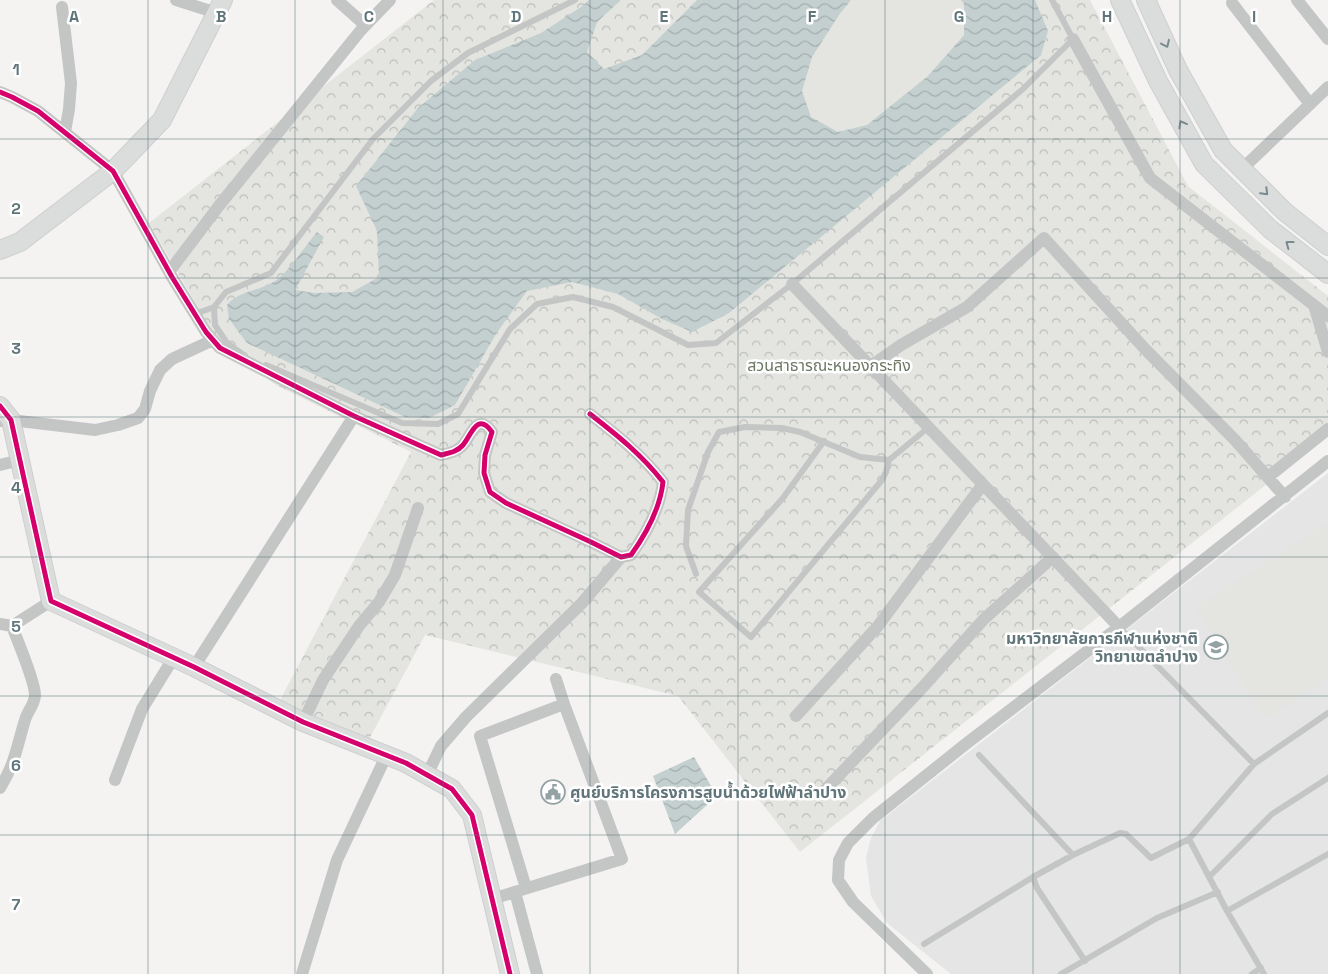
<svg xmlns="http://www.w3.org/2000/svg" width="1328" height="974" viewBox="0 0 1328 974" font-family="'Space Grotesk','Noto Sans Thai',sans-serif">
<defs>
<pattern id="park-crowns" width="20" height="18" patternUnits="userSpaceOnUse" patternTransform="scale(1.25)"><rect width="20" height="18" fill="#e4e5e0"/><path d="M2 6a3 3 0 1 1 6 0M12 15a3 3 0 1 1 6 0" fill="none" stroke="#bcbebb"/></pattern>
<pattern id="water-waves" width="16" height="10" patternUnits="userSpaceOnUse" patternTransform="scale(1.25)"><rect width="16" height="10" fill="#c4d0d0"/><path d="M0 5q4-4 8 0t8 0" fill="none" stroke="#a3adae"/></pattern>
</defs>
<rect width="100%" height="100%" fill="#f4f3f2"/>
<path fill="#e4e5e4" d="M1328,473v501h-377l-64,-51 -16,-27 -5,-38 5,-20 9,-17z"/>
<path fill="url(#park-crowns)" d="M434,0h656l98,186 140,110v140l-528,416 -122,-156 -253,-61 -58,108 -88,-41 132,-250 -137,-68 -58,-46 -67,-115z"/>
<path fill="#e4e5e0" d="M851,0h110l3,4v31l-36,41 -61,49 -30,7 -26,-15 -9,-26 10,-34 27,-42z
M1328,523v156l-62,39 -71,-110z"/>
<path fill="url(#water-waves)" d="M589,0h32l-24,22 -10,30 17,17 38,-14 55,-55h154l-12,15 -27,42 -10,34 9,26 27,15 29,-7 61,-49 36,-41v-31l-3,-4h74l13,31 -7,24 -312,258 -37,19 -30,-13 -44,-25 -46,-12 -45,9 -31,43 -41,71 -26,13 -24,-1 -158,-74 -18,-24 -2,-14c12,-15 37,-14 52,-27 12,-10 27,-33 38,-46l7,5 -29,53 19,3 38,-1 27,-15 -2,-46 -21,-45 62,-78 57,-48 66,-27 40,-26z
M694,757l23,39 -42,38 -22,-58z"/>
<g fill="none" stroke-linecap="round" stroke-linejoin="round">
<g stroke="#cecfcf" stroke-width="20">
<path id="secondary" d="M1120,0l38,81 46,83 66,65 58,45
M1146,0l32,70 45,80 62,62 43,34
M0,250l20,-8 93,-71 49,-51 61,-120
M0,406l11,14 40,181 143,66 109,55 103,41 46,26 20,26 38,159"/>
</g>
<path stroke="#c4c6c6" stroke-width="6" d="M195,314l19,-7
M241,353l-14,-10 -12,-18 -1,-18 12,-15 45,-19 102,-134 58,-58 37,-28 107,-53
M266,365l136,58 36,1 20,-10 52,-85 27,-25 36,-7 40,10 75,38 28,-2 76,-59 231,-195 50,-50 -21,-39
M824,441l-41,57 -84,94 52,45 131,-157 4,-8 3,-12
M696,574l-10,-28 2,-36 20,-58 11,-20 26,-5 37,1 18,4 60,25 29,3 40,-33
M1119,627l135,137
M979,755l94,100
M1209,877l63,-63 56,-36
M1227,911l101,-57
M924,944l109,-67
M1085,961l-48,-73 -4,-11 40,-22 47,-22 6,1 25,24 38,-19
M1061,974l96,-56 61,-26
M1252,974l9,-6
M1264,974l-37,-63 -38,-72 65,-75 74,-51"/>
<path stroke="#c4c6c6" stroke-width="12" d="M176,0l41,13
M337,0l28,25
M1297,0l31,39
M1232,3l78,101
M62,7l9,76 -2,26 -4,23
M1073,39l77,139 178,138
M0,92l12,5 26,14 75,60 59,106 34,55 14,16 134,68 87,39c8,-2 16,-3 22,-10 8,-9 14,-34 29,-13l-7,23 -1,18 6,19 16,11 85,39 30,15 10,-2c15,-21 29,-46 32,-73 -21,-27 -46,-47 -73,-68
M1242,169l86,-82
M169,272l49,-65 143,-177 29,-30
M792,284l327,343
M1314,305l14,47
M871,366l30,-21 66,-38 77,-69 101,111 90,91 50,57
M0,421l11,-1 84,10 23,-5 20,-7 7,-9 5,-18 10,-21 12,-11 41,-19
M0,465l20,-5
M1268,477l60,-48
M0,624l12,2 39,-25
M194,667l160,-251
M556,679l8,25
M796,716l82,-90 105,-142
M303,722l20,-42 36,-54 20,-24 16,-27 23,-67
M427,775l14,-29 25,-29 116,-114 39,-46
M115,780l27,-71 32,-52
M0,788c15,-24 17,-42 25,-68 2,-8 10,-16 10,-25 0,-14 -17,-53 -23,-69
M826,789l96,-101 62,-69 69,-62
M515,892l22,82
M492,899l130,-40 -58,-155 -84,32 46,152
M302,974l35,-114 50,-106
M927,974l-74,-72 -15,-22 1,-20 9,-17 25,-25 94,-75 152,-116 209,-166"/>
<use href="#secondary" stroke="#dbdcdc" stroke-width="18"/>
<g stroke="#fff" stroke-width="8">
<path id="cycleway" d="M0,92l12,5 26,14 75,60 59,106 34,55 14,16 134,68 87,39c8,-2 16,-3 22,-10 8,-9 14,-34 29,-13l-7,23 -1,18 6,19 16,11 85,39 30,15 10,-2c15,-21 29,-46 32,-73 -21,-27 -46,-47 -73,-68
M0,406l11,14 40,181 143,66 109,55 103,41 46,26 20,26 38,159"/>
</g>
<use href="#cycleway" stroke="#d6006c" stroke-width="5"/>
</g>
<defs><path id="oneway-chevron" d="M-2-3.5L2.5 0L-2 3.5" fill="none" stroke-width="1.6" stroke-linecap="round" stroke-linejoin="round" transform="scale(1.25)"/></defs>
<g stroke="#798a8e">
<use href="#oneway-chevron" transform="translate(1166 44) rotate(65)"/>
<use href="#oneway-chevron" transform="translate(1182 124) rotate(-119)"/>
<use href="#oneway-chevron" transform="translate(1265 192) rotate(45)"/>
<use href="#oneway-chevron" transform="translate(1289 244) rotate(-143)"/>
</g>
<path fill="none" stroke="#61767b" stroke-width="1" stroke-opacity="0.55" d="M148,0v974M295,0v974M443,0v974M590,0v974M738,0v974M885,0v974M1033,0v974M1180,0v974M0,139h1328M0,278h1328M0,417h1328M0,557h1328M0,696h1328M0,835h1328"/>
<defs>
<g id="university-ring" transform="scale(1.25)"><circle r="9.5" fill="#fff" stroke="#94a2a5" stroke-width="1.5"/><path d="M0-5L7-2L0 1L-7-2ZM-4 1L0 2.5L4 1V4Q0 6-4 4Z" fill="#94a2a5"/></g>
<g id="civic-ring" transform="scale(1.25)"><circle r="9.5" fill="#fff" stroke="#94a2a5" stroke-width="1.5"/><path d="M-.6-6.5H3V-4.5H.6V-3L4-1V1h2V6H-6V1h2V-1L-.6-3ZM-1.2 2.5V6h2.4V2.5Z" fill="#94a2a5"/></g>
</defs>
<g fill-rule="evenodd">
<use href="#university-ring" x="1216" y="647"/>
<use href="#civic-ring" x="553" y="792"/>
</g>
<g text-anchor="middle" stroke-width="5" stroke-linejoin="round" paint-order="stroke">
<g font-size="16" fill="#6d7864" stroke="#fff">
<text x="829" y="371">สวนสาธารณะหนองกระทิง</text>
</g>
<g font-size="16" font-weight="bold" fill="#61767b" stroke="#fff" text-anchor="end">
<text x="1198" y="644">มหาวิทยาลัยการกีฬาแห่งชาติ<tspan x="1198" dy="18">วิทยาเขตลำปาง</tspan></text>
<text x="570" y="798" text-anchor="start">ศูนย์บริการโครงการสูบน้ำด้วยไฟฟ้าลําปาง</text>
</g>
</g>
<g font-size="16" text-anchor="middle" font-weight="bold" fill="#61767b" stroke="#fff" stroke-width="5" stroke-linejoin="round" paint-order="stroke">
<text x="74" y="22">A</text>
<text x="221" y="22">B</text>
<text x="369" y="22">C</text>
<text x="516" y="22">D</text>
<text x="664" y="22">E</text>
<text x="812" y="22">F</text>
<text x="959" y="22">G</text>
<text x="1107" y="22">H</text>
<text x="1254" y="22">I</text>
<text x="16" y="75">1</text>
<text x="16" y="214">2</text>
<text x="16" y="354">3</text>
<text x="16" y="493">4</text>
<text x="16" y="632">5</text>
<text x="16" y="771">6</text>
<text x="16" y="910">7</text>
</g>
</svg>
